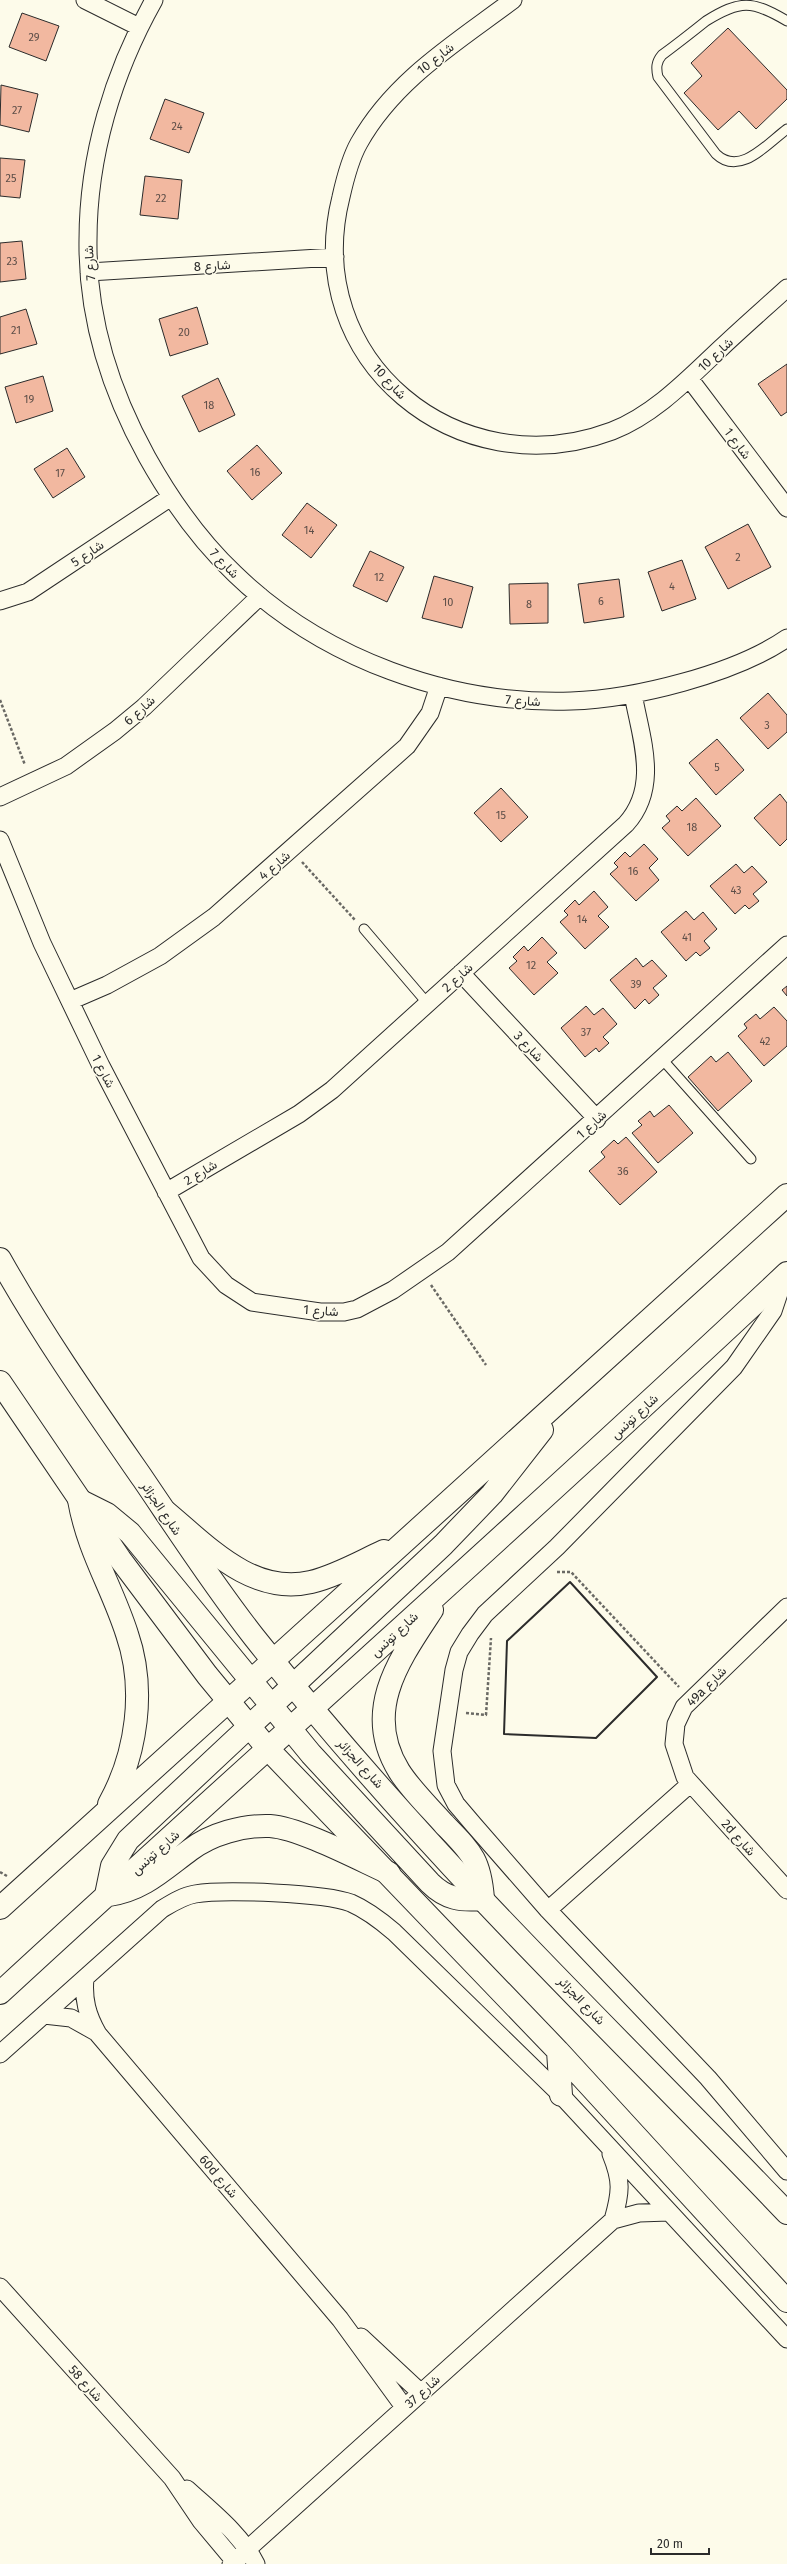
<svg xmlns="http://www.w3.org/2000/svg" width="787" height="2564" viewBox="0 0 787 2564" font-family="'Fira Sans',Vazirmatn,sans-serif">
<rect width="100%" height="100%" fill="#fdfbea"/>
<path fill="#f2b8a0" stroke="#2b2b2b" d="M22,13l37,13 -13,35 -37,-14z
M728,28l59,62v9l-31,30 -17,-18 -21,19 -34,-37 18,-17 -11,-13z
M1,85l37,9 -9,38 -29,-7z
M165,99l39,14 -15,40 -39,-14z
M0,158l25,2 -5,38 -20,-2z
M145,176l37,4 -4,39 -38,-4z
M22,241l4,38 -26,3v-39z
M197,307l11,37 -38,12 -11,-37z
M26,309l11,35 -37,10v-37z
M787,364v48l-6,4 -23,-32z
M43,376l10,35 -37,12 -11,-36z
M218,378l17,37 -36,17 -17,-36z
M257,445l25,28 -30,27 -25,-29z
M67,448l18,29 -32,21 -19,-29z
M307,503l30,22 -26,33 -29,-23z
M748,524l23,43 -43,22 -23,-42z
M370,551l34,16 -17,35 -34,-16z
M682,560l14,39 -34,12 -14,-39z
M434,576l39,11 -11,41 -40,-10z
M619,579l5,38 -40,6 -6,-39z
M548,583v40l-38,1 -1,-40z
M768,693l19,22v17l-19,17 -28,-31z
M717,739l27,31 -28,25 -27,-32z
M501,788l27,29 -27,25 -27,-29z
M780,794l7,9v36l-7,7 -26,-28z
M696,798l25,28 -33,30 -26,-28 8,-7 -4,-5 11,-10 5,5z
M644,844l14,15 -9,9 10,12 -23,21 -26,-27 8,-7 -4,-4 11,-11 5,5z
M736,864l8,9 8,-7 15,16 -14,12 6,7 -10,8 -4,-4 -10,9 -25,-28z
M594,891l14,16 -10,9 11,11 -24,22 -25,-27 8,-7 -4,-4 11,-11 4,5z
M686,911l8,9 9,-8 14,17 -13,12 6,7 -10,8 -4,-4 -10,9 -25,-29z
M542,937l15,16 -10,9 11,11 -24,22 -25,-27 8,-7 -4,-4 11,-11 4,5z
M636,958l7,9 9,-7 15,16 -14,12 6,7 -10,9 -4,-5 -10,10 -25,-29z
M787,986v10l-5,-6z
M586,1006l8,9 9,-7 14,16 -14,13 6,6 -10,9 -3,-4 -11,9 -24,-29z
M774,1007l13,14v25l-23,20 -26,-30 9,-8 -3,-4 12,-10 4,5z
M728,1052l24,29 -34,30 -30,-34 23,-21 5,6z
M669,1105l24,28 -35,30 -26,-30 10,-8 -4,-4 12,-10 4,6z
M626,1137l31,35 -37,33 -31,-34 16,-14 -4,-5 13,-12 4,4z"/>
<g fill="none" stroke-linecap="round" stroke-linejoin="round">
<g stroke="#2b2b2b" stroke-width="11">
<path id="lane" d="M787,21c-35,-21 -47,-21 -81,0 -15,12 -29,23 -44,34 -6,7 -6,13 -4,22l58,77c24,23 52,-11 71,-25
M364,929l64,75
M662,1059l89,100"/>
</g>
<g stroke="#2b2b2b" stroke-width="19">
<path id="street" d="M85,0l54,27
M154,0c-41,73 -66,156 -66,240 -1,77 22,150 59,217 24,43 52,83 88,117 88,85 215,131 336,127 63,-2 164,-27 216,-63
M513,0c-56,42 -119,80 -154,143 -9,16 -14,36 -18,54 -41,163 117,292 271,234 42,-16 77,-53 109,-83 21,-20 44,-40 66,-60
M89,272l246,-15
M689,378l98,130
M0,601l28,-9 143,-95
M0,797l66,-31 49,-35 29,-24 116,-111
M0,840l42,103 59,123 100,192 25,27 26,17 68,10h24l13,-3 36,-19 55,-38 339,-307
M461,973l136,146
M70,1001l37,-16 53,-29 54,-39 193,-171 23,-33 9,-27
M166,1192l133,-78 33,-24 294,-266c34,-38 15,-85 7,-130
M785,1275l-12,36 -39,56 -177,180 -72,67 -15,20 -11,18 -5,18 -12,81 4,34 10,19 17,20 75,86 160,168 79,93
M787,1607l-103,100 -8,17 -2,20 11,33 102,113
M548,1910l142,-126
M85,1978c-2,21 2,37 13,56l242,285 64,88
M44,2015l27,3 25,14
M0,2054l162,-145c10,-6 21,-13 33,-15 28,-5 130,-1 156,9 16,7 29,17 43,29l167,163 226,244
M611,2154c11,27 10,38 2,66
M0,2287l172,191 29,43 36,43
M361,2337l59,55
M187,2489c24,22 54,45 69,75
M231,2564l382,-344 26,-7 30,-1"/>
</g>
<g stroke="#2b2b2b" stroke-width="24">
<path id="secondary" d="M0,1259c43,77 93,148 143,220 36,53 71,107 111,158 72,91 150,179 229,263 100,106 204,208 304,313
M0,1382l120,177 87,116 61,74 290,302 229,250
M558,2051l3,44"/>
</g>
<g stroke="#2b2b2b" stroke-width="24">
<path id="primary" d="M79,1500l28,14 23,19 181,221 119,129c16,16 31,18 53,16 -3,-40 -12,-47 -39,-75 -15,-17 -33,-34 -45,-53 -37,-60 0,-111 33,-161
M79,1500c9,51 33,87 48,134 19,55 10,120 -18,170
M166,1512c41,34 86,84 145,70 25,-6 49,-20 73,-31
M106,1895l6,-29 16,-26 315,-295 49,-51 50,-64
M109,1895c34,-5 54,-25 81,-45 21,-16 53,-25 80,-24 30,2 90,34 119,47
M0,1908l787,-713
M0,1993c261,-241 528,-476 787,-720"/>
</g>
<path stroke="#6a6964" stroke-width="2.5" stroke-dasharray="3 2" stroke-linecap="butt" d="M0,700l25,65
M302,862l53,58
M431,1285l55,80
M557,1572h14l108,115
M466,1713l20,2 5,-77
M0,1872l7,4"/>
<use href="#lane" stroke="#fdfbea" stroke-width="9"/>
<use href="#street" stroke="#fdfbea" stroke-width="17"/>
<use href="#secondary" stroke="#fdfbea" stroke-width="22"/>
<use href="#primary" stroke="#fdfbea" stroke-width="22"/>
<path stroke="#2b2b2b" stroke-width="2" d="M570,1582l87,95 -61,61 -92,-4 3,-93z"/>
</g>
<g text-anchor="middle" stroke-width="3" stroke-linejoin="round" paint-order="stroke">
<g font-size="11" fill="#5d4e48">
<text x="34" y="41">29</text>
<text x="17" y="114">27</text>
<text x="177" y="130">24</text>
<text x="11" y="182">25</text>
<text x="161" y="202">22</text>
<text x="12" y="265">23</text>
<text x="16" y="334">21</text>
<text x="184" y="336">20</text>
<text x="29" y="403">19</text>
<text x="209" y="409">18</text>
<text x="255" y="476">16</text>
<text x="60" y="477">17</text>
<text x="309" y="534">14</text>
<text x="738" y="561">2</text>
<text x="379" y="581">12</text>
<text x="672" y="590">4</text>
<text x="601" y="605">6</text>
<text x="448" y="606">10</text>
<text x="529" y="608">8</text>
<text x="767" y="729">3</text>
<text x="717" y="771">5</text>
<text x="501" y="819">15</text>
<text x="692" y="831">18</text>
<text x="633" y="875">16</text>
<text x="736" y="894">43</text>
<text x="582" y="923">14</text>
<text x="687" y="941">41</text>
<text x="531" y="969">12</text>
<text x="636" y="988">39</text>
<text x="586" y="1036">37</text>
<text x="765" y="1045">42</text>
<text x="623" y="1175">36</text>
</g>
<g font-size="13" fill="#2b2b2b" stroke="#fdfbea">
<text transform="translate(435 58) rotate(-38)" y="5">شارع 10</text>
<text transform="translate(89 263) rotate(-94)" y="5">شارع 7</text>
<text transform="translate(212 265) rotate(-3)" y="5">شارع 8</text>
<text transform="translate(715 354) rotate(-43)" y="5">شارع 10</text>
<text transform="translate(390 381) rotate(47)" y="5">شارع 10</text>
<text transform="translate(738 443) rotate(53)" y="5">شارع 1</text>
<text transform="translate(87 553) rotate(-34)" y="5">شارع 5</text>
<text transform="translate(225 563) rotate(46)" y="5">شارع 7</text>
<text transform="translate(523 700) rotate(4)" y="5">شارع 7</text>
<text transform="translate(139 710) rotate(-42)" y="5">شارع 6</text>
<text transform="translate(274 865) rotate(-41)" y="5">شارع 4</text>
<text transform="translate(457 977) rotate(-42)" y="5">شارع 2</text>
<text transform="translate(529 1046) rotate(47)" y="5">شارع 3</text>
<text transform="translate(104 1071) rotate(63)" y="5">شارع 1</text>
<text transform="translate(591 1124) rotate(-42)" y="5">شارع 1</text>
<text transform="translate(200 1172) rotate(-31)" y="5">شارع 2</text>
<text transform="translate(321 1310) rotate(4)" y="5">شارع 1</text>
<text transform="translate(634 1416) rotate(-43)" y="5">شارع تونس</text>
<text transform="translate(162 1508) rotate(56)" y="5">شارع الجزائر</text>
<text transform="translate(394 1634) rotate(-43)" y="5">شارع تونس</text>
<text transform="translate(706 1686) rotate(-45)" y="5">49a شارع</text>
<text transform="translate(361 1763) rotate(48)" y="5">شارع الجزائر</text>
<text transform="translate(739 1837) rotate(48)" y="5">2d شارع</text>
<text transform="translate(155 1852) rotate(-42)" y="5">شارع تونس</text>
<text transform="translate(582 2000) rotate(46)" y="5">شارع الجزائر</text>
<text transform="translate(219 2176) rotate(50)" y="5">60d شارع</text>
<text transform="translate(86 2383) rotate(48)" y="5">شارع 58</text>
<text transform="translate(422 2391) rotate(-42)" y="5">شارع 37</text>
</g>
</g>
<path d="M651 2548v6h58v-6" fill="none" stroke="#2b2b2b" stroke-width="2"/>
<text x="657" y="2548" font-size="12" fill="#2b2b2b" stroke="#fdfbea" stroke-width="3" paint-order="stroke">20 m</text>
</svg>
